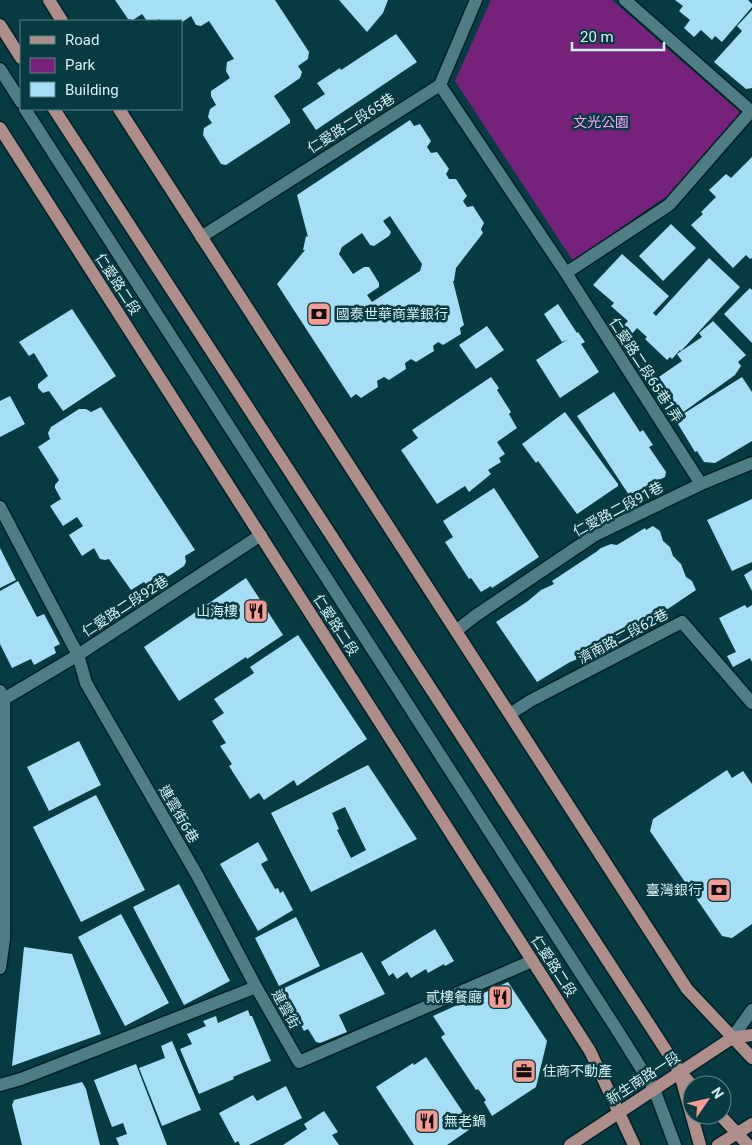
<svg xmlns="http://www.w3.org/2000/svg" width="752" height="1145" viewBox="0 0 752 1145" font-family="Roboto,'Noto Sans TC',sans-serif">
<rect width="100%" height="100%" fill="#063b41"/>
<path fill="#76227a" d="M491,0h121l130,114 -74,81 -95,66 -118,-180z"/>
<path fill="#a6def5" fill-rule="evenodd" d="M115,0h160l34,52 -1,7 -10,7 4,6 -2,6 -26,18 16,24v3l-64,42 -5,-1 -18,-29 1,-7 8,-5 -4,-6 2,-8 6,-4 -5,-9v-5l19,-13 -4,-7 1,-9 7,-3 -25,-38 -8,5 -5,-1 -5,-9 -10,7v-2h-20l-2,-2 -3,2h-9l-5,-7 -9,6 -5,-1z
M339,0h49l-5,13 -16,19z
M675,0h73l4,4v3l-30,35 -7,-6 -3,4 -11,-10 -7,7 -10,-9 6,-8 -11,-9 4,-5z
M752,10v78l-6,1 -32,-27 28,-31 -5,-5z
M396,34l21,28 -101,68 -14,-21 23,-15 -8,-11 23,-15 1,2z
M410,120l4,6 6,-2 11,17 -4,6 4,6 6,-1 12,17 -3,5 3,5h7l11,17 -4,5 4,6 6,-1 11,17 -3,6 2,4 -27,35 -2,13h-1l11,44 -4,3 1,6 -18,11 -5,-3 -5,4 1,5 -18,11 -5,-3 -6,4 1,6 -17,11 -5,-3 -7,4 1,6 -17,11 -5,-4 -5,4 -74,-114 28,-34h-2l3,-14 2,1 -11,-42zM390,216l32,48 -2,7 -48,31 -5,-7 12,-8v-4l-10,-16h-5l-11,7 -14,-20 3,-7 20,-14 8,12 4,1 15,-10 2,-4 -8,-11z
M752,157v101l-2,1 -4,-4 -13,13 -42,-43 12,-11 -2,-2 15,-15 -7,-7 17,-16 5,4z
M671,224l25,24 -33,33 -24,-25z
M622,254l47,42 -16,17 3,3 53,-58 31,29 -59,64 -1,-1 -8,9 -2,-2 -3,3 -22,-21 2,-2 -10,-9 -5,6 -9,-8 5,-5 -17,-15 3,-3 -21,-18z
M750,288l2,2v53l-28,-29z
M558,304l19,29 1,-1 7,10 -4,2 18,28 -39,26 -24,-38 32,-21 -6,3 -18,-28z
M72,309l44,67 -53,35 -14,-20 -6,2 -5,-5v-4l10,-8 -14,-23 -5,3 -10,-14z
M713,321l33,34 -8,7 3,4 -6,9 -53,38 -5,-8 -3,2 -18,-28 26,-18 -5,-7 25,-17 -3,-4z
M487,326l17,24 -28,19 -17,-24z
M491,377l8,11 -2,2 14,22 -2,2 8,14 -20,14 8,12 -6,4 2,4 -13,8 3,4 -22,18 -4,-6 -28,18 -36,-54 17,-12 -6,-8z
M742,377l10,15v49l-37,22 -11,-1 -7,-11 -2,1 -20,-33z
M614,392l26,40 3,-2 10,15 -4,2 17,25 -1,5 -36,18 -52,-79z
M10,396l15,28 -25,13v-36z
M101,407l94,143 -10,6 1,6 -2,4 -30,20h-6l-4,-4 -13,8 -22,-31 -4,1 -5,-1 -6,-11 -12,8 -13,-21 14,-9 -6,-9 -14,9 -13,-20 11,-7 -6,-11v-3l4,-5 -21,-33 12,-8 -2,-6 3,-6 28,-18h7l5,3z
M565,412l53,72v2l-41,28 -39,-53 -2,2 -14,-19z
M494,488l45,69 -47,31 -1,-2 -10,6 -10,-14 -2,1 -24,-37 8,-5 -10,-16z
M752,499v63l-20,9 -25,-51z
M653,526l7,5 3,10 7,6 3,9 8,8 5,13 6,4 4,9 -61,41 -3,-3 -36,25 -4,-6 -12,11 -10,4 -33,20 -41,-60 32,-21 13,-11 13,-6 -2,-3 44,-29 5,-4 10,-4 6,1 28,-17 1,2z
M0,548l16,32 -16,8z
M752,570v21l-8,-16z
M246,578l37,57 -36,24 -1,-2 -67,44 -35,-54z
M18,581l19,36 7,-3 16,30 -6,3 2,6 -22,12 -3,-6 -19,9 -12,-24v-53z
M745,605l2,3 5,-3v57l-2,-4 -17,9 -6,-11 9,-4 -17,-34z
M298,635l69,104 -70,47 -3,-6 -30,20 -5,-7 -9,6 -21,-33 3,-2 -12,-18 6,-3 -14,-22 12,-8 -10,-14 40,-26 -4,-6z
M79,741l22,44 -52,26 -22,-44z
M368,765l49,74 -106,53 -40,-79zM345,807l21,43 -15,8 -14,-28 2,-1 -7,-16z
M727,770l5,8 11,-7 9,13v140l-20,14 -10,-2 -72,-105 3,-12z
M96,795l49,95 -64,32 -48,-95z
M258,842l10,18 -7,4 14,25 3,-1 2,5 3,-2 10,19 -35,21 -38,-67z
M179,884l51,97 -46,24 -51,-98z
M121,914l48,89 -44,23 -47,-89z
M296,917l24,49 -41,20 -24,-48z
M435,929l19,32 -9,5 -1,-2 -16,9 -2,-4 -15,9 -4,-6 -10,7 -4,-6 -4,3 -8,-14z
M24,947l48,7 29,80 -89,32z
M362,952l23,42 -46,21 8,17 -27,11 -4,-1 -8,-13 -4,2 -24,-41z
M508,982l39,59 -11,46 -44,29 -8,-14 2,-2 -8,-11 -2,1 -35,-53 4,-3 -12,-18z
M248,1010l2,6h2l19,45 -38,16 1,2 -35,15 -19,-45 12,-5 -5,-10 19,-8 -3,-5 13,-5 2,7z
M172,1041l29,69 -39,16 -23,-58 26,-10 -4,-12z
M426,1057l47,70 -26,18h-33l-38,-58 37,-24 1,2z
M136,1064l31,81h-48l-3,-7 11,-4 -4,-11 -11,4 -18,-47z
M82,1082l4,7 14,56h-78l-10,-40 2,-5z
M286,1086l16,32 -53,27h-9l-2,-4 -3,2 -16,-30 34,-18 4,6z
M324,1111l14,21 -6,3 7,10h-56l24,-16 -3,-5z"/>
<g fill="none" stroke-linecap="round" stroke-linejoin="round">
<g stroke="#002125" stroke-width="15">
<path id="minor" d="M625,0l127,112
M0,69l21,33
M440,85l126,188 135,211
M25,109l594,924 35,56 21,56
M201,237l239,-152 36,-85
M566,273l103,-68 83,-95
M0,507l78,148 8,28 111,192 59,112
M456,631l19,-15 120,-81 106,-51 51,-21
M0,691l4,8v240l-4,29
M4,699l74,-44 183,-120
M510,714l20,-13 152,-79 70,81
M732,1038l20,-28
M0,1085l21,-6 235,-92 43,75 233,-101"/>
</g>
<g stroke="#002125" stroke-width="15">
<path id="major" d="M49,0l13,21
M0,25l21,33
M54,109l626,963 12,13
M119,109l568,880 65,69
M0,128l590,923 44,94
M680,1074l20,71
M720,1115l28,30
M570,1145l162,-107 20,-3
M718,1145l34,-21"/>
</g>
<use href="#minor" stroke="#4e7d83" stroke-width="12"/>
<use href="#major" stroke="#ae8e8b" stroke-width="12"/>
</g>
<defs>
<g id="bank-square" transform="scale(1.25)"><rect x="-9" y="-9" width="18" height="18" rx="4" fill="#f59c93" stroke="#063b41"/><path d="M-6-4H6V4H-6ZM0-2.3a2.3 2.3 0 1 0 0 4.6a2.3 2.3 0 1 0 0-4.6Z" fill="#111"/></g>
<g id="restaurant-square" transform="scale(1.25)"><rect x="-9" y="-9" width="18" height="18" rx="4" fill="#f59c93" stroke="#063b41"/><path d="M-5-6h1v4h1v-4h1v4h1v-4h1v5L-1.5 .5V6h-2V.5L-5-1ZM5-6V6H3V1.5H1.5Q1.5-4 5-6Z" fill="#111"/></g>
<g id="office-square" transform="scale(1.25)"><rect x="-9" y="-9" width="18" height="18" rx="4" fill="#f59c93" stroke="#063b41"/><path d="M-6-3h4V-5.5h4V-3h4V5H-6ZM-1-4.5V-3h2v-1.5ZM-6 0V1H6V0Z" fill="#111"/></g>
</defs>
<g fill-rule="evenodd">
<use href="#bank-square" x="319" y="314"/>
<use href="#restaurant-square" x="256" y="611"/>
<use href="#bank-square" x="719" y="890"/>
<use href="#restaurant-square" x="500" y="997"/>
<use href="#office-square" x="524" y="1071"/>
<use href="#restaurant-square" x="427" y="1121"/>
</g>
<g text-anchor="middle" stroke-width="5" stroke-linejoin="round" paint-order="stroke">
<g font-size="14" fill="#fca4ff" stroke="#063b41">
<text x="601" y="127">文光公園</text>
</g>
<g font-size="14" fill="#d6eff2" stroke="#063b41">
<text transform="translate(351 123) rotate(-32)" y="5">仁愛路二段65巷</text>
<text transform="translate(118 284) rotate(57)" y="5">仁愛路二段</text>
<text transform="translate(646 370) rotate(57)" y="5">仁愛路二段65巷1弄</text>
<text transform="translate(618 509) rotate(-28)" y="5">仁愛路二段91巷</text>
<text transform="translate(125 606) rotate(-33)" y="5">仁愛路二段92巷</text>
<text transform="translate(336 625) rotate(57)" y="5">仁愛路二段</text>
<text transform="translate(623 636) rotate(-28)" y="5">濟南路二段62巷</text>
<text transform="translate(179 814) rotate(60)" y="5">連雲街6巷</text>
<text transform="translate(554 966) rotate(57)" y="5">仁愛路二段</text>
<text transform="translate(286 1009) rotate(61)" y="5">連雲街</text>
<text transform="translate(643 1078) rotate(-33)" y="5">新生南路一段</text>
</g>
<g font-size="14" fill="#d6eff2" stroke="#063b41" text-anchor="start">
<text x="336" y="319">國泰世華商業銀行</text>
<text x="238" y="616" text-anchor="end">山海樓</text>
<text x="702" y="895" text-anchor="end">臺灣銀行</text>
<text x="482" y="1002" text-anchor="end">貳樓餐廳</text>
<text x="542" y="1076">住商不動產</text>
<text x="444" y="1126">無老鍋</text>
</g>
</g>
<rect x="20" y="20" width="162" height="90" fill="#063b41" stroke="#598388"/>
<rect x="30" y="36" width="25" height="8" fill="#ae8e8b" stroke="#598388"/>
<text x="65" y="45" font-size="15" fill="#d6eff2">Road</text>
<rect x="30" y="58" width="25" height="15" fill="#76227a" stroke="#598388"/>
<text x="65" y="70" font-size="15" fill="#d6eff2">Park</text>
<rect x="30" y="82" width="25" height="15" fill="#a6def5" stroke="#598388"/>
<text x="65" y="95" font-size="15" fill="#d6eff2">Building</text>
<g transform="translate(707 1100) rotate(56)"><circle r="24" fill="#063b41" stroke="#598388"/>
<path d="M0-4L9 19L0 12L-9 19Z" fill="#f59c93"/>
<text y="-8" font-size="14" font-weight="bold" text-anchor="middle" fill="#d6eff2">N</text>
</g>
<path d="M572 42v8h92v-8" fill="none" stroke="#d6eff2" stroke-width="2.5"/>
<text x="580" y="42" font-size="15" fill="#d6eff2" stroke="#063b41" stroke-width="4" paint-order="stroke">20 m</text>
</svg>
